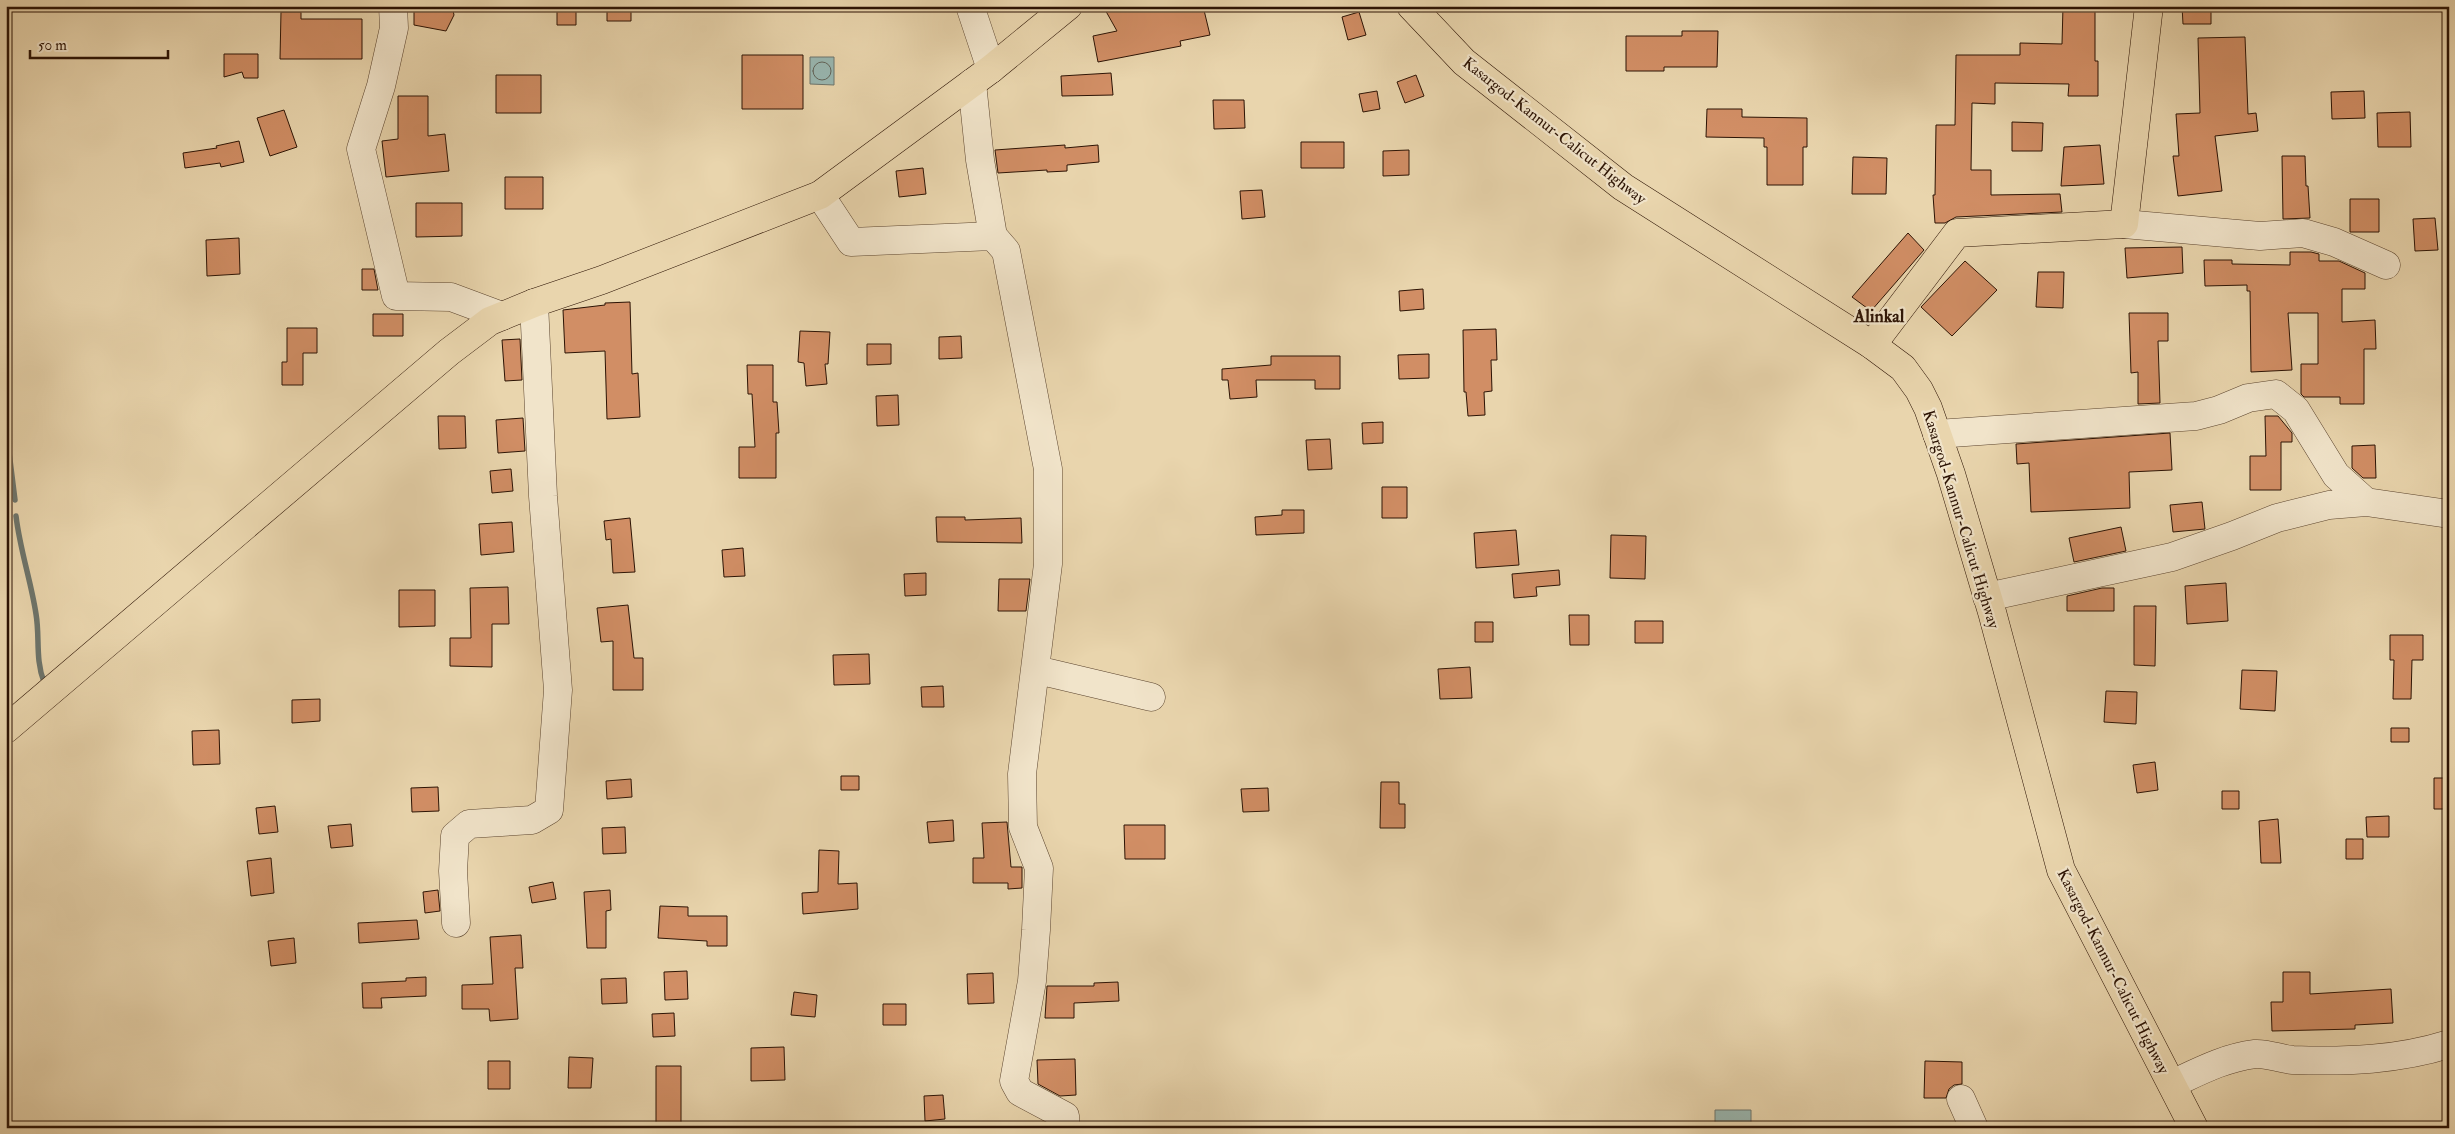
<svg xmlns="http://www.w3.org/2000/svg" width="2455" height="1134" viewBox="0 0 2455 1134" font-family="'IM FELL Double Pica',serif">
<rect width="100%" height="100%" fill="#e9d5ad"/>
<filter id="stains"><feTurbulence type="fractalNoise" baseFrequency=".004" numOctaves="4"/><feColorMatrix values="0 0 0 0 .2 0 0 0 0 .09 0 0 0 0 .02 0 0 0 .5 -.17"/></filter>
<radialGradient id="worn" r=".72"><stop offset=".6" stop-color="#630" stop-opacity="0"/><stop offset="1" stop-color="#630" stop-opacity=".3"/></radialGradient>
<path fill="#99b7b1" stroke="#6d756c" d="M810,57h24v28l-24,-1z
M1715,1110h36v18h-36z"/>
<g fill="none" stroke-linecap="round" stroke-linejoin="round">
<path stroke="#62655a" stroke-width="1" d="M813 71a9 9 0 1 1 18 0a9 9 0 1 1-18 0Z"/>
<path stroke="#6d756c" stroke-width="5.5" d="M6,428l9,72
M16,516c4,34 15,65 20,98 4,23 -1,45 8,68"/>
</g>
<path fill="#d18e65" stroke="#2c1304" d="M414,6h38l2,9 -8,16 -32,-6z
M557,6h19v19h-19z
M607,6h24v15h-24z
M1103,6h100l7,29 -30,6 1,5 -83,16 -5,-26 24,-5z
M2063,6h32v55h3v35h-30l1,-12 -74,-1v21l-23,-1 -1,67h20v25l69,-1 2,18 -106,5 -11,6h-10l-2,-28h2l1,-70h19l1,-70h64v-12l42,1z
M2182,6h29v18h-28z
M281,12h20v7h61v40h-82z
M1359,12l7,23 -18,5 -6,-23z
M1682,31h36l-1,36h-53v4h-38v-35h56z
M2245,37l3,77 8,-1 2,18 -43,5 7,55 -44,5 -5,-40h6l-3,-42 24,-1 -2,-75z
M224,54h34v24h-14l-2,-6 -18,5z
M742,55h61v54h-61z
M1111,73l2,22 -51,1 -1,-20z
M496,75h45v38h-45z
M1416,75l8,21 -19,7 -8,-21z
M1377,91l3,18 -17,3 -4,-18z
M2364,91l1,27 -33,1 -1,-27z
M398,96h30v40l17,-2 4,37 -63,6 -4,-36 16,-2z
M1213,100h31l1,28 -31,1z
M1707,109h35v8l65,1v29h-4v38h-36v-38h-3v-9l-58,-1z
M284,110l13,37 -27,9 -13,-38z
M2410,112l1,35h-33l-1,-34z
M2012,122l31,1 -1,28h-30z
M239,141l5,21 -23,5 -1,-4 -35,5 -2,-15 34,-5 -1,-2z
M1301,142h43v26h-43z
M1065,145v3l33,-3 1,17 -32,3v6l-20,1v-2l-49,3 -3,-23z
M2100,145l4,39 -43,2 3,-39z
M1409,150v25l-26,1v-25z
M2282,156h23l1,30h2l2,32 -27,1z
M1853,157l34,1 -1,36h-34z
M923,168l3,26 -27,3 -3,-26z
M505,177h38v32h-38z
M1262,190l3,27 -23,2 -2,-28z
M2350,199h29v33h-29z
M416,203h46v33l-46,1z
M2435,218l3,32 -23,1 -2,-32z
M1908,233l16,17 -53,61 -19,-14z
M239,238l1,36 -33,2 -1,-36z
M2182,247l1,26 -56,5 -2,-30z
M2290,252h21l8,2v7h20l26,12v16h-23v33l33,-2 1,29h-12v55h-24v-7h-36l-3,-3v-30h17v-51h-30l4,57 -41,2 -1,-81h-3v-6l-42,1 -1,-26h28v4l58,1z
M1965,261l32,29 -45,46 -31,-29z
M362,269h12l4,21h-16z
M2038,272h26l-1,36 -27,-1z
M1423,289l1,20 -24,2 -1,-20z
M630,302l2,72 6,-1 2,44 -33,2 -2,-68 -40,2 -2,-43 42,-5v-2z
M2129,313h39v28h-10l2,62 -22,1v-32l-7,1z
M373,314h30v22h-30z
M287,328h30v25h-14v32h-21v-23h5z
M1496,329l1,31h-6l1,31 -8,1 1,23 -17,1 -2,-24h-2l-1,-62z
M800,331l30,1 -2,32h-3l2,20 -21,2 -2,-23 -6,-1z
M961,336l1,22 -23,1v-22z
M520,339l2,41 -17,1 -3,-41z
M867,344h24v20l-24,1z
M1429,354v24l-30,1 -1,-24z
M1271,356h69v33h-25v-9h-59l1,17 -27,2 -2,-19h-6v-11l49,-4z
M747,365h26v37h4l2,31h-3v45h-37v-31h16l-3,-53h-4z
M898,395l1,30 -22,1 -1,-30z
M438,416h27l1,32 -27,1z
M2265,416h13l14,17v9h-11v48h-31v-34h16z
M523,418l2,33 -27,2 -2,-33z
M1383,422v21l-20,1 -1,-21z
M2170,433l2,37 -43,2 1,36 -99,4 -2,-49 -12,1 -1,-20z
M1330,439l2,30 -24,1 -2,-30z
M2375,445l1,33h-13l-11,-10v-22z
M511,469l2,22 -21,2 -2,-22z
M1382,487h25v31h-25z
M2202,502l3,27 -32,3 -3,-27z
M1282,510h22v23l-48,2 -1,-18 27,-2z
M936,517h29v3l56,-2 1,25 -85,-1z
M630,518l5,54 -22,1 -2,-34 -5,1 -2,-19z
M512,522l2,30 -33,3 -2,-31z
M2121,527l5,24 -52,11 -5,-24z
M1516,530l3,35 -43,3 -2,-35z
M1611,535l35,1 -1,43 -35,-1z
M743,548l2,28 -21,1 -2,-27z
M1559,570l1,15 -24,2 1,9 -23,2 -2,-24z
M926,573v22l-21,1 -1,-22z
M999,579h31l-4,32h-28z
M2226,583l2,38 -41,3 -2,-38z
M508,587l1,37h-17v43l-42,-1v-28h21l-1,-50z
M2102,588h12v23h-47v-15z
M399,590h36v36l-36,1z
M628,605l6,53h9v32h-30v-49l-12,1 -4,-34z
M2134,606h22l-1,60 -21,-1z
M1569,615h20v30h-19z
M1635,621h28v22h-28z
M1475,622h18v20h-18z
M2390,635h33v25h-11l-1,39h-18l1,-39h-4z
M869,654l1,30 -36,1 -1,-30z
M1470,667l2,31 -32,1 -2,-30z
M2242,670l35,1 -2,40 -35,-2z
M943,686l1,21h-22l-1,-20z
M2106,691l31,1 -1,32 -32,-2z
M320,699v22l-28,2v-23z
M2391,728h18v14h-18z
M219,730l1,34 -27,1 -1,-34z
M2155,762l3,28 -21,3 -4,-28z
M841,776h18v14h-18z
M2434,778h15v31h-15z
M631,779l1,18 -25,2 -1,-18z
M1381,782h18v22h6v24h-25z
M438,787l1,24 -27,1 -1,-24z
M1268,788l1,23 -26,1 -2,-23z
M2222,791h17v18h-17z
M275,806l3,26 -19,2 -3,-26z
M2389,816v21h-22l-1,-20z
M2278,819l3,44h-20l-2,-42z
M953,820l1,21 -25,2 -2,-21z
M1007,822l4,45h11v21l-14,1v-6h-35v-25h11l-2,-35z
M351,824l2,22 -22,2 -3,-22z
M1124,825h41v34h-40z
M625,827l1,26 -23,1 -1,-26z
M2346,839h17v20h-17z
M819,850l20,1 -1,33 19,-1 1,26 -55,5 -1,-21 16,-1z
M271,858l3,35 -23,3 -4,-35z
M553,882l3,17 -24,4 -3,-16z
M438,890l2,21 -15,2 -2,-21z
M610,890l1,20 -5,1v37h-19l-3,-56z
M660,906l28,1v9h39v30h-20v-5l-49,-3z
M417,920l2,19 -60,4 -1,-20z
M521,935l2,33h-8l3,51 -28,2 -1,-12h-27v-24l31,-1 -3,-47z
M294,938l2,25 -25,3 -3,-25z
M687,971l1,28 -23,1 -1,-28z
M2283,972h27v22l81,-5 2,34 -38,2v4l-83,2 -1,-29h12z
M993,973l1,30 -26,1 -1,-30z
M426,977v19l-45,2 1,10h-19l-1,-25 44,-2v-3z
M626,978l1,25 -25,1 -1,-25z
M1118,982l1,19 -45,2v15h-29l2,-32h47v-3z
M794,992l23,3 -2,22 -24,-2z
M883,1004h23v21h-23z
M674,1013l1,23 -22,1 -1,-23z
M784,1047l1,33 -34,1v-33z
M569,1057l24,1 -2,30h-23z
M1075,1059l1,36 -16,1 -22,-12 -1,-24z
M488,1061h22v28h-22z
M1925,1061l37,1v22l-8,1 -5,4 -3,9h-22z
M656,1066h25v62h-25z
M943,1095l2,24 -20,2 -1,-25z"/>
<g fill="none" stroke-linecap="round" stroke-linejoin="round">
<g stroke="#5b442e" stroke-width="29">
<path id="minor" d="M393,6l1,22 -13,58 -20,63 35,147 55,1 51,19
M970,6l21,63
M972,83l8,77 13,76
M820,195l31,47 142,-6 13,15 42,218v95l-26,210 1,53 16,41 -3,62 -4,51 -18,100 6,11 45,24 1,12
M2124,224l136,12 43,-3 31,9 52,23
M1937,434l259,-18 23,-6 29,-12 28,-4 20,16 40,65 30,27 83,12
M1987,597l185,-40 60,-21 45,-18 52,-13 37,-3
M1037,670l114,27
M456,923l-3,-52 2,-35 14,-12 63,-4 17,-10 9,-120 -15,-194 -9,-193
M2172,1084c28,-13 52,-26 83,-30 12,-1 25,5 38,6 53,2 105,0 156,-16
M1961,1099l13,29"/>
</g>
<g stroke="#2c1304" stroke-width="29">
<path id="major" d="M1872,345l85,-112 167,-9 25,-218
M6,729l443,-377 41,-31 44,-18 68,-23 218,-85 171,-126 77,-63"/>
</g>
<g stroke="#2c1304" stroke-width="29">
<path id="highway" d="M1411,6l53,56 159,125 249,158 31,23 16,22 9,18 23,66 41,138 69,258 133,258"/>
</g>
<use href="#minor" stroke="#f1e4ca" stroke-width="28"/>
<use href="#major" stroke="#e9d5ad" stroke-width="28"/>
<use href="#highway" stroke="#e9d5ad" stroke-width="28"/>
</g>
<g text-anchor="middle" stroke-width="4.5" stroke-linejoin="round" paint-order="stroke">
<g font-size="16" fill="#2c1304" stroke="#f1e4ca">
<text transform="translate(1555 130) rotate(38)" y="6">Kasargod-Kannur-Calicut Highway</text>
<text transform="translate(1962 519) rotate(73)" y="6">Kasargod-Kannur-Calicut Highway</text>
<text transform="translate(2114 971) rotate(63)" y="6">Kasargod-Kannur-Calicut Highway</text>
</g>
<g font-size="18" font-weight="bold" fill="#2c1304" stroke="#f1e4ca">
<text x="1879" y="322">Alinkal</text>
</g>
</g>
<rect width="2455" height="1134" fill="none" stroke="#e9d5ad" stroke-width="25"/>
<rect x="8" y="8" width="2440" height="1119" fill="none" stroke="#2c1304" stroke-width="2.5"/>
<rect x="12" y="12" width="2430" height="1109" fill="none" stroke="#2c1304"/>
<path d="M30 50v8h138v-8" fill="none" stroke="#2c1304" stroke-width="2.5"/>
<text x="38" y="50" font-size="15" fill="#2c1304" stroke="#f1e4ca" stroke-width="4" paint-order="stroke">50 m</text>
<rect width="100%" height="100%" filter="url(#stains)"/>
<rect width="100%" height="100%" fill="url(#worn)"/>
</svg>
